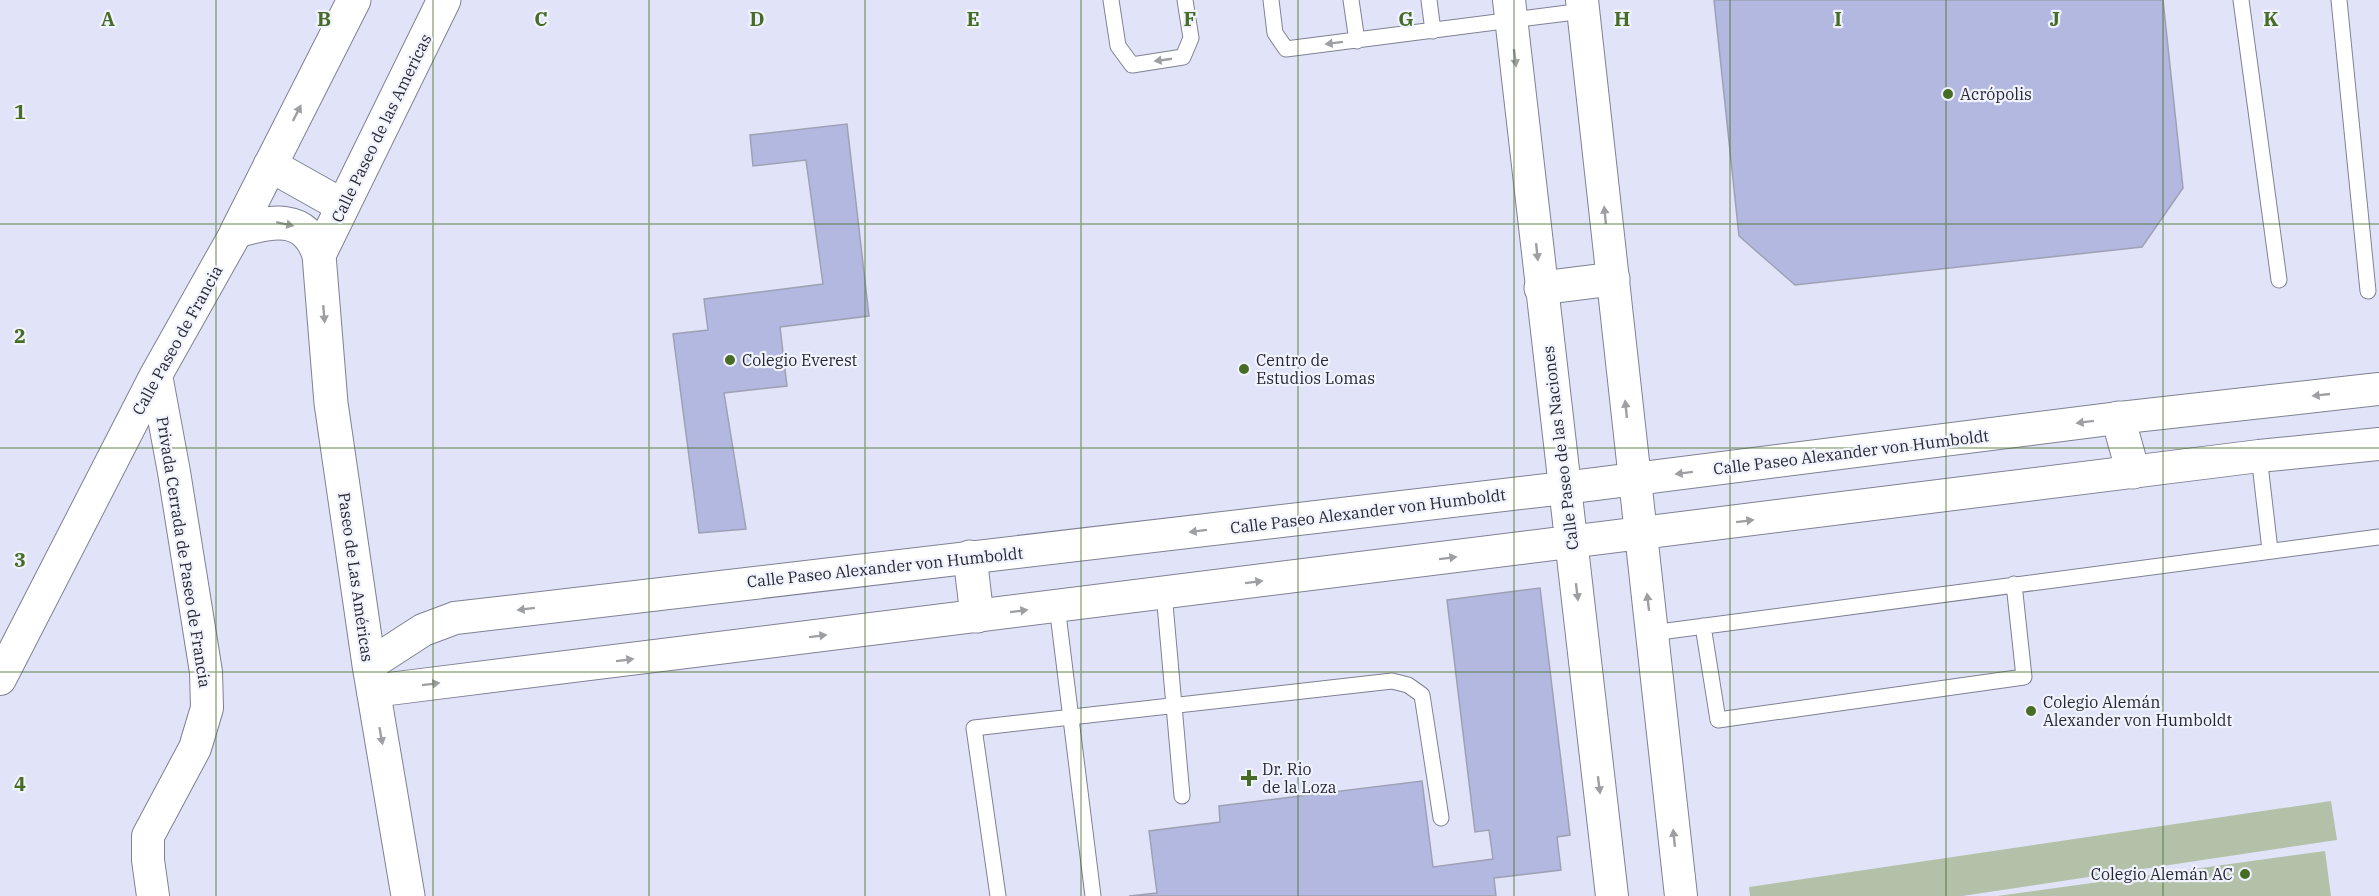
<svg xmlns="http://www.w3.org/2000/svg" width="2379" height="896" viewBox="0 0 2379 896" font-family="'IBM Plex Serif',serif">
<rect width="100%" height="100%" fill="#e1e4f8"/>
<path fill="#b2c1a8" d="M2331,801l6,39 -375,56h-212l-1,-9z
M2325,851l6,45h-334z"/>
<path fill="#b2b8df" stroke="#9ea1b4" stroke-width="1.5" d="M1714,0h449l20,188 -41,59 -347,38 -56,-49z
M847,124l22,192 -89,11 7,59 -63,7 22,136 -47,4 -26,-199 35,-4 -4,-31 119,-15 -17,-124 -53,6 -3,-31z
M1540,588l30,247 -13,2 4,33 -67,8 2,18h-367l28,-3 -8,-62 71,-9 -1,-16 203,-25 11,86 60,-8 -4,-29 -14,2 -28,-232z"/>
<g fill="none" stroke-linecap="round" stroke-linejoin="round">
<g stroke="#7f8193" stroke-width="17">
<path id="service" d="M1111,0l7,46 14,19 51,-8 8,-19 -6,-38
M1271,0l4,33 11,16 297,-38
M1351,0l6,41
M1429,0l4,31
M2241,0l38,280
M2339,0l29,291
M2259,456l11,94
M1164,593l18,203
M1057,606l36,290
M1703,626l15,94 306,-43 -10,-93
M1652,633l727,-96
M998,896l-24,-168 418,-47 16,4 14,10 19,123"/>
</g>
<g stroke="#7f8193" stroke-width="34">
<path id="minor" d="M1509,0l103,896
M1582,0l99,896
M369,665l54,-35 32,-12 1109,-130 554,-70 261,-29
M0,679l156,-304 81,-144
M373,691l1886,-235 120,-12
M153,896l-5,-36v-24l47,-88 12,-40 -1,-36 -32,-200 -18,-97"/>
</g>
<g stroke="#7f8193" stroke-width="35">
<path id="tertiary" d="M270,165l73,41
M237,231c34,-10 68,-18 82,24l12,148 38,262 39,231
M237,231l117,-231
M319,255l125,-255
M1541,288l72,-9
M2118,418l15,54
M970,557l7,59"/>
</g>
<use href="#service" stroke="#fff" stroke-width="15"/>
<use href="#minor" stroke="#fff" stroke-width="32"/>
<use href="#tertiary" stroke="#fff" stroke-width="33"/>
</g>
<defs><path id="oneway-solid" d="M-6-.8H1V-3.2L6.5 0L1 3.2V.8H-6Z" transform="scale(1.5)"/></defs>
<g fill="#9e9fa2">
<use href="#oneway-solid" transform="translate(1334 43) rotate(173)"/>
<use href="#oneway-solid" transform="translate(1515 58) rotate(83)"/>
<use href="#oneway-solid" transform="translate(1163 60) rotate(172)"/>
<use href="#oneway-solid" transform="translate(297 113) rotate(-63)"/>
<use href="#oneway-solid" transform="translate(1605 215) rotate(-96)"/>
<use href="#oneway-solid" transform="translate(285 224) rotate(12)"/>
<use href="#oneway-solid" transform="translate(1537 252) rotate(84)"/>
<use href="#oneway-solid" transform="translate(324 314) rotate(85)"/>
<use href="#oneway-solid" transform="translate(2321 395) rotate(174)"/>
<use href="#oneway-solid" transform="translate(1626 409) rotate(-96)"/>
<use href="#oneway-solid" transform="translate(2085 422) rotate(173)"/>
<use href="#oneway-solid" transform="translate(1684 473) rotate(173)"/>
<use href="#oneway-solid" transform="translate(1745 521) rotate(-7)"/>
<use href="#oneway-solid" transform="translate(1198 531) rotate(173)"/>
<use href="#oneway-solid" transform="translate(1448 558) rotate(-7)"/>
<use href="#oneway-solid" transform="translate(1254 582) rotate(-7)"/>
<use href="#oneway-solid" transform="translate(1577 592) rotate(83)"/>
<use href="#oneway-solid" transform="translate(1648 602) rotate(-97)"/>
<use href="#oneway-solid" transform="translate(526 609) rotate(173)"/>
<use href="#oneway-solid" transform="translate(1019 611) rotate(-7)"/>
<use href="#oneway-solid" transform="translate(818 636) rotate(-7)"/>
<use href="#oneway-solid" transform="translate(625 660) rotate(-7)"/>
<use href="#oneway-solid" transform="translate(431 684) rotate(-7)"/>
<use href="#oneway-solid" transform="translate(381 736) rotate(80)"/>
<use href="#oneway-solid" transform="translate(1599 785) rotate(83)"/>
<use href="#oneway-solid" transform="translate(1674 838) rotate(-96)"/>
</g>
<path fill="none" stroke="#476c26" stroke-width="1.5" stroke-opacity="0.55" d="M216,0v896M433,0v896M649,0v896M865,0v896M1081,0v896M1298,0v896M1514,0v896M1730,0v896M1946,0v896M2163,0v896M0,224h2379M0,448h2379M0,672h2379"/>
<g fill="#476c26" stroke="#f0f2fe" stroke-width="2">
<circle cx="1948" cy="94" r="6"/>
<circle cx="730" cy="360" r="6"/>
<circle cx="1244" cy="369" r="6"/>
<circle cx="2031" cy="711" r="6"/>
<path d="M1246 769h6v6h6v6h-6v6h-6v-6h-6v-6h6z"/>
<circle cx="2245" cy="874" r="6"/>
</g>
<g text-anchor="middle" stroke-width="4.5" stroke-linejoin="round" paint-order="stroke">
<g font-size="16" fill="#282930" stroke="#f0f2fe" text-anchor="start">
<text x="1960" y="100">Acrópolis</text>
<text x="742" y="366">Colegio Everest</text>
<text x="1256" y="366">Centro de<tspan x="1256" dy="18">Estudios Lomas</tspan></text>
<text x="2043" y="708">Colegio Alemán<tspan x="2043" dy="18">Alexander von Humboldt</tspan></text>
<text x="1262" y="775">Dr. Rio<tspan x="1262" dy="18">de la Loza</tspan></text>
<text x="2233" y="880" text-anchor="end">Colegio Alemán AC</text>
</g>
<g font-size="16" fill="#282930" stroke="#f0f2fe">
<text transform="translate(381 128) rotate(-64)" y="6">Calle Paseo de las Americas</text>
<text transform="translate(177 340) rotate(-61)" y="6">Calle Paseo de Francia</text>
<text transform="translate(1560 448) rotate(-97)" y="6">Calle Paseo de las Naciones</text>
<text transform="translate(1851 452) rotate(-7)" y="6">Calle Paseo Alexander von Humboldt</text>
<text transform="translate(1368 511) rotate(-7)" y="6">Calle Paseo Alexander von Humboldt</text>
<text transform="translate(184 552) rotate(81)" y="6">Privada Cerrada de Paseo de Francia</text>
<text transform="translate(885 567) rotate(-6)" y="6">Calle Paseo Alexander von Humboldt</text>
<text transform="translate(356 577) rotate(82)" y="6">Paseo de Las Américas</text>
</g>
</g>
<g font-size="20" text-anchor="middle" font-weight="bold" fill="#476c26" stroke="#f0f2fe" stroke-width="4.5" stroke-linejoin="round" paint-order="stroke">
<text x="108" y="26">A</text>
<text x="324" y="26">B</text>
<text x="541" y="26">C</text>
<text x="757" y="26">D</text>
<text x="973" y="26">E</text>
<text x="1190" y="26">F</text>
<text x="1406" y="26">G</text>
<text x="1622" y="26">H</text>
<text x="1838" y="26">I</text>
<text x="2055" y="26">J</text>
<text x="2271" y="26">K</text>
<text x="20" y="119">1</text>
<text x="20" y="343">2</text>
<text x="20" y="567">3</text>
<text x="20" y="791">4</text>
</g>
</svg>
